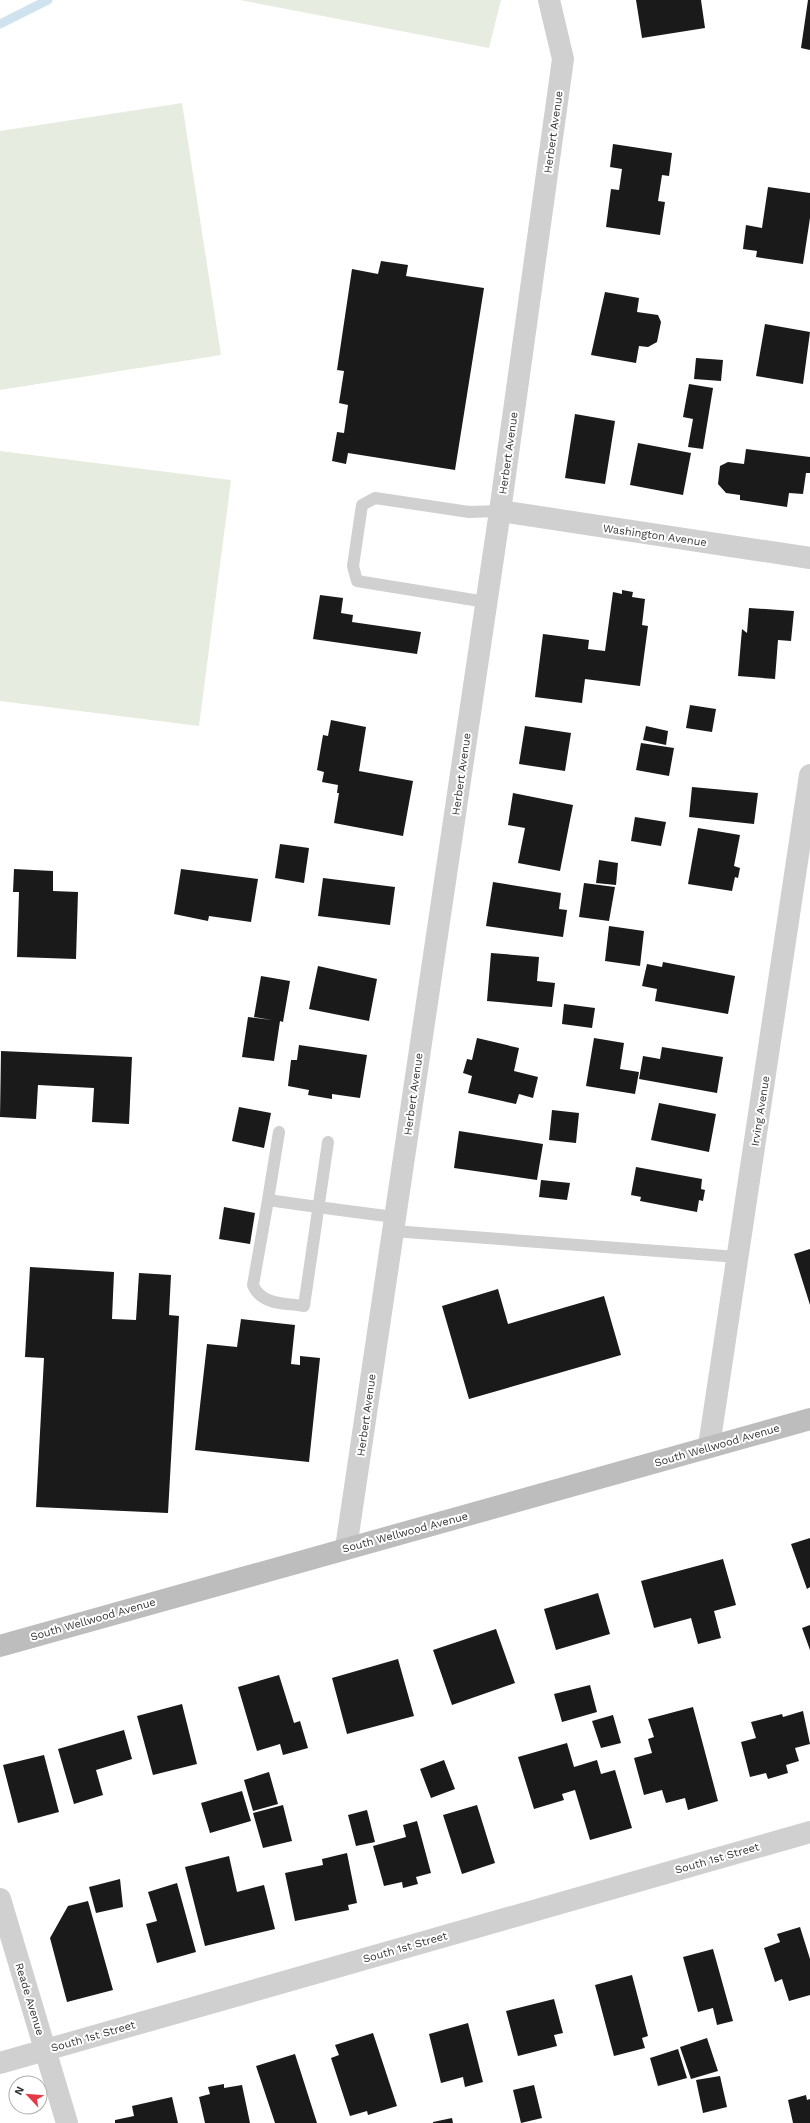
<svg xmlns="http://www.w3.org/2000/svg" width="810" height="2123" viewBox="0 0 810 2123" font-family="'Work Sans',sans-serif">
<rect width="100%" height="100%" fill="#fff"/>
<path fill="#e6ecdf" d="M240,0h261l-12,48z
M182,103l39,252 -221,35v-259z
M0,451l231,29 -32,246 -199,-25z"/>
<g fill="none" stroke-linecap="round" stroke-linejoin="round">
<path stroke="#cfe2ee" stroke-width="9" d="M0,24l48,-24"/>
</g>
<path fill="#1a1a1a" d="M636,0h65l4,28 -63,10z
M808,0h2v50l-9,-2z
M613,144l59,9 -3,23 -7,-1 -4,26 7,1 -5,33 -54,-8 5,-38 8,1 3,-21 -12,-2z
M768,187l42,6v25l-7,46 -47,-7 1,-6 -14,-2 3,-24 16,3z
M381,261l27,4 -2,11 78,12 -29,182 -107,-17 -2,11 -14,-3 5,-29 7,1 4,-28 -9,-2 5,-32 -7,-1 15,-101 26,5z
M605,292l34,6 -2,14 21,3 3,7 -4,20 -9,5 -9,-1 -3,17 -45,-8z
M765,324l45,8 -7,52 -47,-8z
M696,358l27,2 -2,21 -27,-2z
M689,384l24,4 -10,61 -15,-2 5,-28 -10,-2z
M575,414l40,7 -10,63 -40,-6z
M638,443l53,10 -8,42 -53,-10z
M746,449l64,8v16h-4l-3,21 -14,-1 -2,14 -47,-7v-5l-14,-2 -8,-9 2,-18 8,-4 16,2z
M622,590l11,2 -1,5 13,2 -3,26 6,1 -8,60 -55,-7 -3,24 -47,-6 8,-63 46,6 -1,9 17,2 8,-59 9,2z
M320,595l23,3 -2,15 12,2 -1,7 69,10 -4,22 -104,-15z
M749,608l45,3 -3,30 -13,-1 -3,39 -37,-3 4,-47 5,4z
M690,705l26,4 -4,23 -26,-4z
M331,720l35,7 -7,44 54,10 -10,55 -69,-13 5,-30h-2l1,-8 -16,-3 2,-10 -7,-2 6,-35 5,1z
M525,726l46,7 -6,38 -46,-7z
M646,726l22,5 -2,14 -23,-5z
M641,743l33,5 -5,28 -33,-6z
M692,787l66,6 -4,31 -65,-7z
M513,793l60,12 -13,66 -42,-8 7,-35 -17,-3z
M635,817l31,5 -5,24 -30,-5z
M698,828l42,7 -6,31 6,2 -2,10 -3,-1 -3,14 -44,-7z
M280,844l29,4 -5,35 -29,-5z
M599,860l19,3 -2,22 -20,-2z
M14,869l39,2v20l25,1 -2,67 -59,-2 2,-65h-6z
M181,869l77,10 -7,43 -42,-6 -1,5 -34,-7z
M323,878l72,9 -5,38 -72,-9z
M493,882l68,11 -2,16 8,1 -4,27 -77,-11z
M584,883l31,4 -6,34 -30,-4z
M609,926l35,5 -4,35 -35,-5z
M491,953l48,4 -2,24 18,2 -3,24 -65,-6z
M663,962l72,14 -7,38 -73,-13 2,-12 -15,-3 5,-22 15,3z
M318,966l59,13 -8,42 -60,-12z
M261,976l29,5 -7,41 -3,-1 -6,40 -32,-4 6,-40 24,3 -18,-3z
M564,1004l31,4 -3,20 -30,-4z
M477,1038l42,10 -5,23 24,6 -5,21 -14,-4 -3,10 -48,-11 4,-17 -9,-3 4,-14 5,1z
M594,1038l30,5 -4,26 19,3 -4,22 -49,-8z
M299,1045l68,10 -7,43 -28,-4v5l-24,-4 1,-5 -21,-4 3,-26h6z
M662,1047l61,10 -6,36 -78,-14 4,-23 17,3z
M1,1051l131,6 -3,67 -37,-2 2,-34 -56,-3 -2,34 -36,-2z
M659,1103l57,11 -7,38 -58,-12z
M239,1107l32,6 -7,35 -32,-7z
M552,1110l27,3 -3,30 -27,-3z
M459,1131l84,13 -6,36 -83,-12z
M636,1167l66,12 -1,10 4,1 -2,11 -4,-1 -2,12 -57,-11 1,-4 -10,-2z
M541,1180l29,3 -3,17 -28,-3z
M224,1207l31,6 -5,31 -31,-5z
M810,1249v56l-16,-51z
M30,1267l84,5 -2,47 24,1 3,-47 32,2 -2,40 10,1 -11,197 -132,-6 8,-149 -19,-1z
M498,1289l10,35 96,-28 17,59 -152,44 -27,-93z
M241,1319l54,6 -4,39 9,1v-9l20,2 -11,104 -114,-12 12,-106 30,3z
M810,1538v49l-3,2 -16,-45z
M723,1559l13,46 -22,6 7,27 -23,6 -7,-26 -37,10 -13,-47z
M598,1593l12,41 -54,16 -12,-41z
M810,1625v25l-8,-22z
M496,1629l19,54 -63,22 -19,-55z
M398,1659l16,57 -67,18 -15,-56z
M279,1675l15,48 6,-2 8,27 -25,7 -3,-11 -23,7 -19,-64z
M590,1685l7,27 -35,10 -8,-28z
M182,1704l15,60 -44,11 -16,-59z
M693,1707l25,94 -30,9 -3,-12 -19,5 -4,-13 -18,5 -10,-37 18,-5 -4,-14 6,-2 -6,-18z
M803,1711l7,33 -15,4 4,13 -13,4 2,8 -20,6 -2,-6 -16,4 -9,-35 15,-4 -5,-16 31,-8 1,3z
M613,1715l8,28 -20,5 -9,-27z
M124,1730l8,29 -36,11 7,25 -29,9 -16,-55z
M567,1743l7,24 23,-7 4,14 14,-4 17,58 -42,12 -15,-50 -13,4 2,6 -30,9 -16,-52z
M44,1755l15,57 -41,11 -15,-58z
M444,1760l11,29 -24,9 -11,-29z
M269,1772l9,32 -25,7 -9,-31z
M242,1791l9,30 -41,12 -9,-30z
M283,1805l9,36 -29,7 -10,-35z
M477,1805l18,58 -33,11 -19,-59z
M367,1810l8,32 -19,4 -8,-31z
M417,1821l14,52 -15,4 2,7 -15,4 -1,-6 -18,4 -11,-40 33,-9 -3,-12z
M347,1853l10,50 -9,2 1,5 -54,11 -10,-48 38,-8 -1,-6z
M229,1856l8,36 27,-7 11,44 -70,17 -20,-79z
M120,1879l3,28 -27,6 -7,-26z
M177,1883l19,69 -39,11 -11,-39 11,-3 -9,-29z
M88,1901l25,89 -46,12 -17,-64 18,-32z
M800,1927l10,32v36l-21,6 -7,-22 -7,3 -11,-34 16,-6 -3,-8z
M713,1949l20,72 -16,4 -4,-17 -15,4 -15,-55z
M632,1975l16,61 -6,2 3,10 -31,8 -19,-71z
M554,1999l9,34 -9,2 3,11 -39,10 -12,-45z
M468,2023l15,59 -18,5 -2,-10 -22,6 -12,-49z
M373,2033l24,73 -29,9 -1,-4 -17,5 -19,-58 8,-3 -4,-10z
M707,2038l11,33 -27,8 -11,-32z
M678,2049l9,29 -29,8 -8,-28z
M295,2054l22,69h-42l-19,-57z
M720,2076l7,31 -24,6 -7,-33z
M224,2084v4l18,-3 8,38h-45l-6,-26 11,-3 -2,-7z
M534,2085l8,33 -21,5 -8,-33z
M806,2095l1,5 3,-1v24h-17l-5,-23z
M172,2097l6,26h-63v-3l19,-4 -2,-10z
M452,2118l1,5h-20v-1z"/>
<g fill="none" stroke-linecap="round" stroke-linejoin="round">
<path stroke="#d0d0d0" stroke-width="12" d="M486,602l-129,-21 -4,-15 9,-61 13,-7 94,14 31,-1
M328,1142l-24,164c-19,-3 -43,-1 -51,-21l15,-85c42,6 85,12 127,17
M268,1200l11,-68
M393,1231l345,26"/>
<path stroke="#d0d0d0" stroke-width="22" d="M500,511l310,47
M709,1446l101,-671
M346,1548l154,-1037 63,-452 -14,-59
M0,1899l67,224
M0,2063l810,-231"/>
<path stroke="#bdbdbd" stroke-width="22" d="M0,1646l810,-227"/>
</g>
<g text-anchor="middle" stroke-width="4" stroke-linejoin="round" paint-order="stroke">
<g font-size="11" fill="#333" stroke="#fff">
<text transform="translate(553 132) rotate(-82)" y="4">Herbert Avenue</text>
<text transform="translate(508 453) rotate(-82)" y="4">Herbert Avenue</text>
<text transform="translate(655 535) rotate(8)" y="4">Washington Avenue</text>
<text transform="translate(461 774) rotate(-82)" y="4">Herbert Avenue</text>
<text transform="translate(413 1094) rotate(-82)" y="4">Herbert Avenue</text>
<text transform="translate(760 1111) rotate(-81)" y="4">Irving Avenue</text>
<text transform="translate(366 1415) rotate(-82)" y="4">Herbert Avenue</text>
<text transform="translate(717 1445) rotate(-16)" y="4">South Wellwood Avenue</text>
<text transform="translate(405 1532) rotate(-15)" y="4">South Wellwood Avenue</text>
<text transform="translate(93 1619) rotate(-16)" y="4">South Wellwood Avenue</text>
<text transform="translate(717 1858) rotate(-16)" y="4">South 1st Street</text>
<text transform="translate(405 1947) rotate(-16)" y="4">South 1st Street</text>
<text transform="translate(30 1999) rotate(73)" y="4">Reade Avenue</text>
<text transform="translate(93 2036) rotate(-16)" y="4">South 1st Street</text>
</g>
</g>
<g transform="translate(28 2095) rotate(296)"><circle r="19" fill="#ffffff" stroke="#adadad"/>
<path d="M0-3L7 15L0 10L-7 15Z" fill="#e63946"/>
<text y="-6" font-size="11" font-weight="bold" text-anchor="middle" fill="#333333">N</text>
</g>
</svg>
